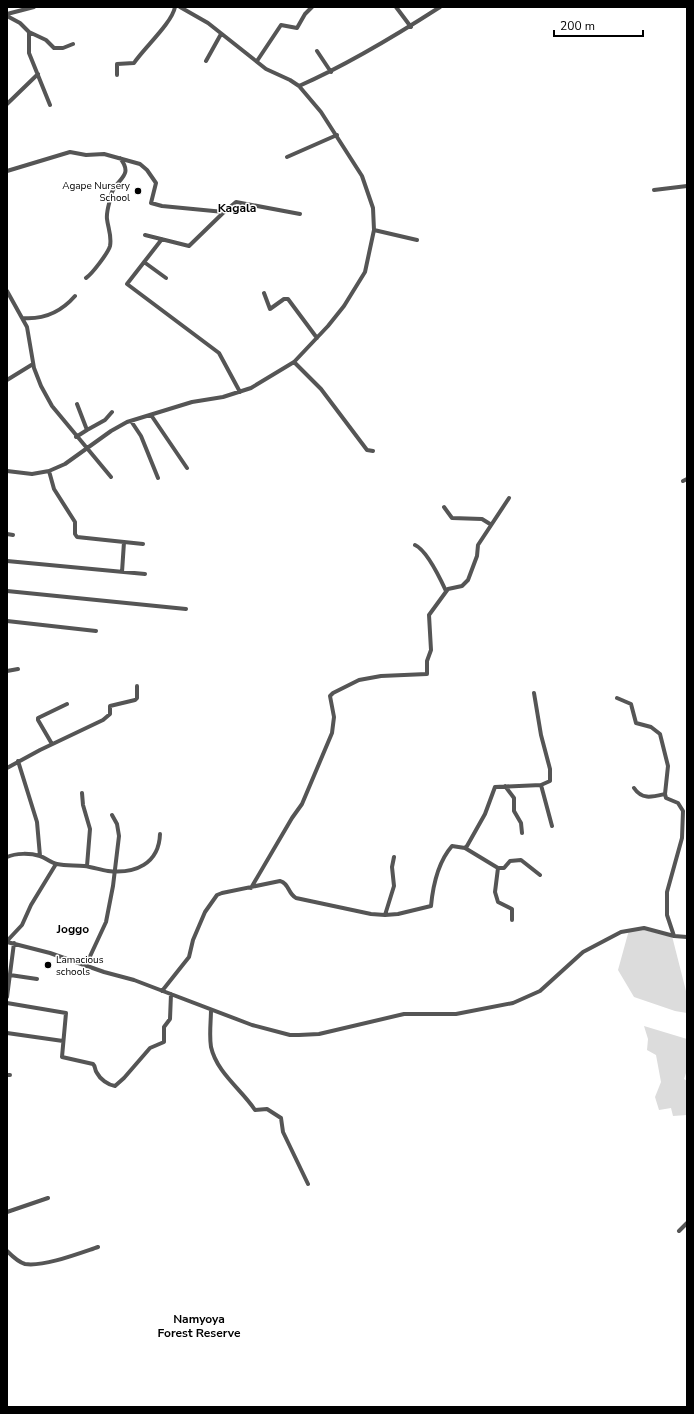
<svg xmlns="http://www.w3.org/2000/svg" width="694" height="1414" viewBox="0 0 694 1414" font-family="'Nunito Sans',sans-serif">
<rect width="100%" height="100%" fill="#fff"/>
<path fill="#dcdcdc" d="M629,930h15l28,6 15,59v18l-12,-2 -41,-14 -16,-27z
M644,1026l43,13v31l-3,9 3,2v34l-14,1 -2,-8 -12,2 -4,-13 6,-15 -5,-27 -9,-5 1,-11z"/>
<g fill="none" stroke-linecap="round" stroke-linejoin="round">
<path stroke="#555" stroke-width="4" d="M396,7l15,20
M7,14l27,-7
M7,16l13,7 9,9 17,8 8,8h9l10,-4
M29,32v21l21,52
M317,51l14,21
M206,61l15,-27
M257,61l24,-36 16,3 8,-14 7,-7
M117,75v-11l17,-1c10,-15 38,-40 41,-56
M299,86c50,-22 96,-50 141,-79
M7,104l31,-30
M287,157l50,-22
M7,171l63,-19 16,3 18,-1 36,10 7,6 9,13 -5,20 11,3 62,6 12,-10 64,12
M654,190l33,-4
M374,230l43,10
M145,235l44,11 35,-34
M162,239l-35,45 92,69 21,39
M144,262l22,16
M86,278c6,-4 22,-25 24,-32 2,-10 -2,-18 -3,-27 -1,-8 3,-17 4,-24 4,-16 24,-18 9,-37
M7,291l20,36 7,41 7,18 11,20 59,71
M264,293l6,16 14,-10h4l29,39
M22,318c22,2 39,-6 53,-22
M294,362l27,27 46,61 6,1
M7,380l26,-16
M151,415l36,53
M131,421l10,15 17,42
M87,430l18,-10 7,-8
M76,437l11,-7 -10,-26
M7,471l25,3 17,-3 16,-7 46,-33 16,-9 65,-20 31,-5 28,-9 43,-26 34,-36 16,-20 21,-34 9,-42 -1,-22 -11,-32 -41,-64 -22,-26 -9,-6 -24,-11 -58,-46 -28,-16
M49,471l5,18 21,33v12l2,3 66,7
M683,481l4,-2
M444,507l8,11 30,1 8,5
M7,534l6,1
M415,545c11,5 25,33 31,46
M7,561l138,13
M122,572l2,-30
M7,591l179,18
M7,621l89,10
M7,671l11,-2
M617,698l14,6 5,19 15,4 9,7 8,32 -3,28 1,4 12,5 5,8 -1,27 -15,54v23l7,21
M52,744l-14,-24v-2l29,-14
M18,761l19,61 3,34
M7,768l33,-18 63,-30 7,-6v-8l25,-6 2,-2v-12
M541,785l11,41
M505,786l9,12v13l7,12 1,10
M634,788c8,12 18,9 31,6
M82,793l1,12 7,24 -3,37
M465,848l33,20h6l6,-7 11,-1 19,15
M7,857c9,-4 23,-4 33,-1 6,2 11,7 17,8 9,2 18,1 27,2 9,1 16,4 24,5 27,3 51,-7 52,-37
M498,868l-3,24 3,10 14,7v11
M251,888l41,-70 10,-14 30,-71 2,-16 -4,-21 3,-3 26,-13 22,-4 46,-2v-13l4,-11 -2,-35 19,-26 14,-3 6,-6 9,-24 1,-11 31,-47
M385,915l9,-29 -2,-19 2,-10
M7,941l15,-16 9,-20 25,-41
M7,942l43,11 54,19 30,8 118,45 38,10h9l20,-1 85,-20h52l57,-11 27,-12 43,-39 38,-20 23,-4 30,8 13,1
M86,965l20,-43 7,-36 6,-50 -2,-12 -5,-9
M10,975l27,4
M162,991l27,-34 4,-17 12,-28 12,-17 5,-2 58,-12c9,2 8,13 16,17l75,16 14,1 13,-1 33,-8c2,-21 7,-44 21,-60l13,2 2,-2 18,-32 10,-27 46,-2 9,-4v-12l-9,-34 -7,-42
M7,997l7,-54
M7,1003l59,10 -4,44 31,7c3,3 1,5 4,9 3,6 11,12 18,13l9,-8 26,-30 14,-6v-15l6,-8 1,-25
M211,1010c0,11 -2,25 0,37 6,26 30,42 44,63l12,-1 14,9 2,14 25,52
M7,1033l56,8
M7,1075h3
M7,1212l41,-14
M679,1231l8,-8
M7,1251c5,5 11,11 18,13 19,3 55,-11 73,-17"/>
</g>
<g fill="#000" stroke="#fff" stroke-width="1.5">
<circle cx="138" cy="191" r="4"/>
<circle cx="48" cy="965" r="4"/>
</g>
<g text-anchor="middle" stroke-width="3" stroke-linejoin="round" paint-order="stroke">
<g font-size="10" fill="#000" stroke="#fff" text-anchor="end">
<text x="130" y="189">Agape Nursery<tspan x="130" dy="12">School</tspan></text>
<text x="56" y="963" text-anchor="start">Lamacious<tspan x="56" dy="12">schools</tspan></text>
</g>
<g font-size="12" font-weight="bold" fill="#000" stroke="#fff">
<text x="237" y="212">Kagala</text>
<text x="73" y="933">Joggo</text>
<text x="199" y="1323">Namyoya<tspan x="199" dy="14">Forest Reserve</tspan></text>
</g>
</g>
<rect width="694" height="1414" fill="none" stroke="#000000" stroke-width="16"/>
<path d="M554 30v6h89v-6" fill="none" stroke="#000000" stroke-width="2"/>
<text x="560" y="30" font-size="12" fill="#000000" stroke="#ffffff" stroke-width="3" paint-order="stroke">200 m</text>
</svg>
